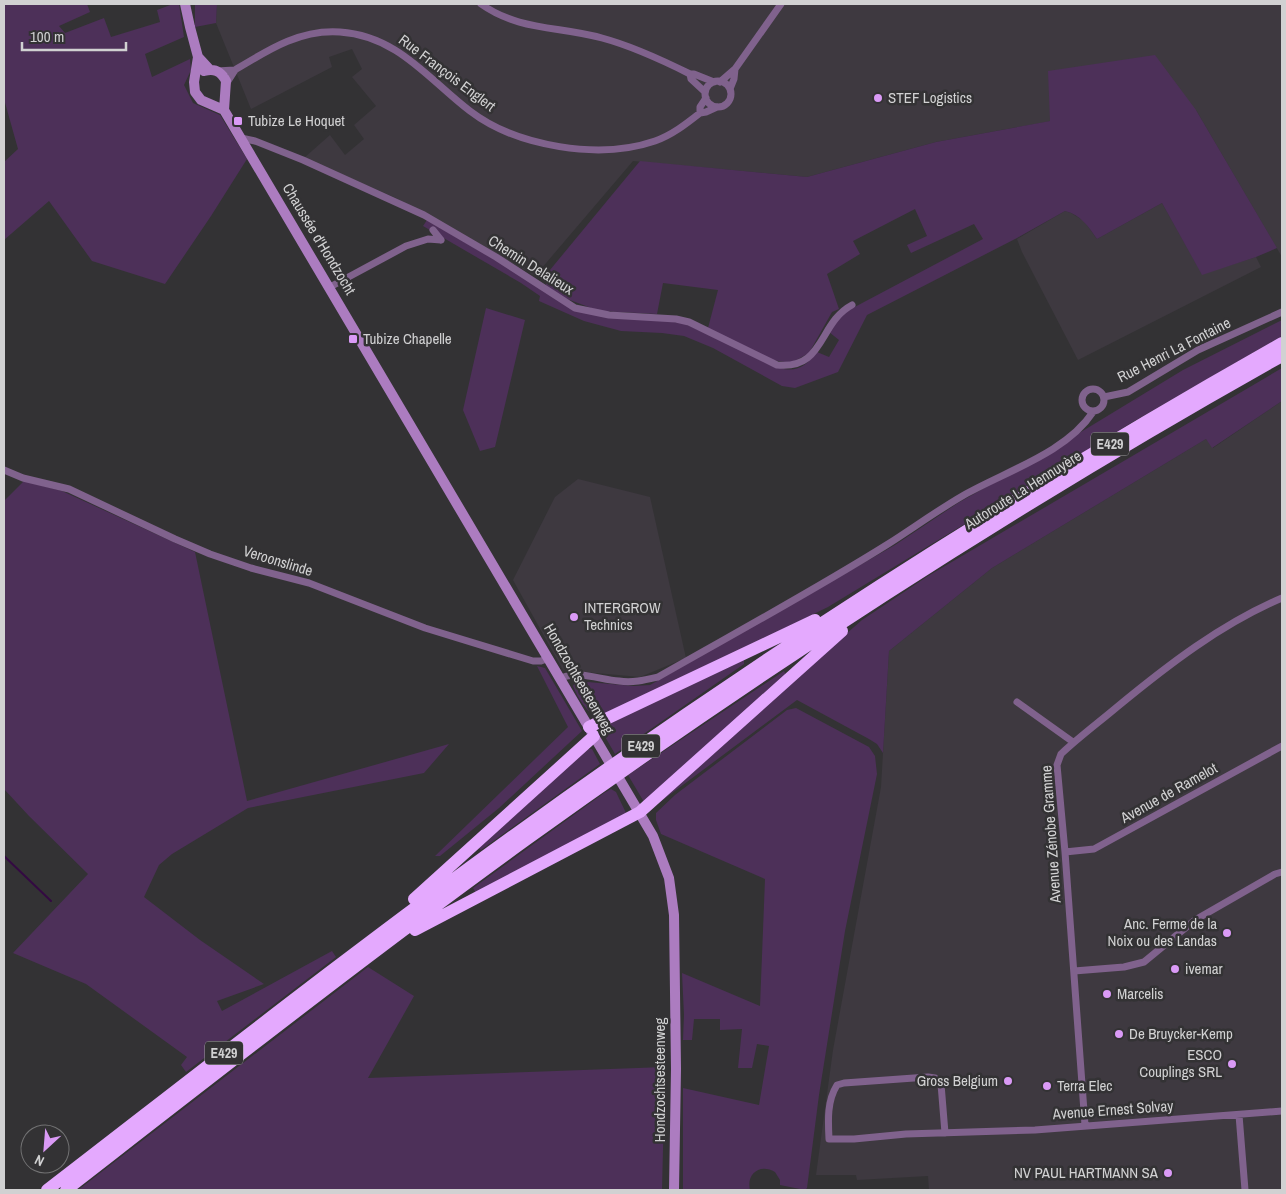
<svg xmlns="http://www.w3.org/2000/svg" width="1286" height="1194" viewBox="0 0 1286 1194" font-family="'Archivo Narrow',sans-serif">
<rect width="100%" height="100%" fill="#333234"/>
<path fill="#3e3940" d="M217,4h1065v253l-86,-147 -145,11 -115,21 -129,35 -174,-16 -98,115 -139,-78 -92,-40 26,-23 15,20 19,-16 -10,-14 22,-19 -24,-29 10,-8 -10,-20 -23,8 3,10 -81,42 -35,-86z
M1162,203l40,71 54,-17 5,10 -183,93 -56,-108 -5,-13 48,-28 6,2 13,8 13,18z
M1282,401v789h-353l-1,-14 -71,4 -1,-5h-40l17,-125 48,-263 8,-136 103,-83 214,-129 7,9z
M578,479l72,18 36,161 -46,19 -77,-7 -50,-90 42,-83z"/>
<path fill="#4d3059" d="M4,4h83l3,8 -31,14 6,7 39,-15 7,19 49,-15 -3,-12 16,-6h6l5,33 -39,17 7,23 38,-18 1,11 -7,15 9,18 27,12 27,44 -36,57 -46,68 -73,-23 -43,-60 -45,39v-78l14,-13 -14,-50z
M195,4h22l-1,19 -21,4z
M1155,55l41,55 81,138 -21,9 -54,18 -40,-72 -65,36c-9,-13 -16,-24 -32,-28l-48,27 -150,77 -29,57 -43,16 -13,-2 -69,-38 -29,-12 -22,-3 -41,-2 -37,-10 -45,-20 1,-5 -19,-13 -98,-57 4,-6 159,93 97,10 97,45c17,5 27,-3 37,-16l12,5 10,-17 -10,-8 9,-15 11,-7 134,-71 -9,-15 -63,29 -4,-8 20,-9 -12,-27 -62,32 7,13 -33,20 12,35 -7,3 -23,41 -18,10 -19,-3 -64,-32 10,-38 -55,-7 -6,31 -58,-3 -37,-14 -16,-12 -1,-9 95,-115 167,16 129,-35 114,-21 -2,-50z
M486,308l39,12 -30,127 -15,4 -17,-41z
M1282,320v16l-151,87 -303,184 -229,112c-12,-7 -21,-20 -26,-33l3,-5 58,5 16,-1 245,-140 63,-42 95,-54 130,-79z
M1282,368v33l-70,47 -6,-9 -214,129 -103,83 -6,102 -6,-9 -8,-5 -72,-39 -137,102 -3,-2 205,-180 66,-44z
M24,481l38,10 133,61 52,249 202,-57 -25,29 -176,35 -76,46 -13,11 -15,32 56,43 64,44 -47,17 5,10 110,-60 4,6 -150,115 -5,-7 6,-8 -101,-73 -73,-31 75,-79 -59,-58 -25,-27v-288z
M744,658v6l-129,90 -15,-26z
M537,666l8,2 37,63 -83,77 -59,48h-5l133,-129z
M784,671l2,4 -142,127 -16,-27z
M796,708l73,39 6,9 2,18 -32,157 -26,164 -12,93 -2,2 -25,-5v-5l-5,-8c-15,-9 -29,2 -25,18h-67v-102l76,17 10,-59 -12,-2 -5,24h-14l4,-39 -22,1v-11h-26l-2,21h-9l1,-25 -2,-42 78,33 5,-127 -104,-45 -5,-14v-7l19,-18 112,-85z
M588,749h4l8,15 -119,86 -3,-3z
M611,789l5,3 10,21 -150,80 -3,-5 131,-95z
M368,967l46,29 -46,82 297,-11 -3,123h-584z"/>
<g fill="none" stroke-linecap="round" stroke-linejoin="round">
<path stroke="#330942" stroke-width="2" d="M4,856l47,45"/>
<path stroke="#80628d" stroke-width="7" d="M481,4c38,27 78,22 121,34 30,8 60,22 88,36
M735,69l46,-65
M235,70c33,-20 65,-41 105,-38 58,4 88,47 130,79 47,36 130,49 185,30 17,-6 31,-17 45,-28
M216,71l19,-1 -9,14
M705 94a13 13 0 1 1 26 0a13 13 0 1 1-26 0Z
M720,82l15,-13 -1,10 -4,10
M705,92l-14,-13 -1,-5h4l20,8
M706,98l-6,9v6l6,-1 11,-5
M241,138l14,3 48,19 121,55 72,42 79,51 34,7 67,4 13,3 88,43c48,5 41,-42 75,-60
M433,230l8,10
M330,287l76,-41 22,-7 13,1
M1082 400a11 11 0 1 1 22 0a11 11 0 1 1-22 0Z
M1104,397l24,-5 70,-42 84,-38
M4,470l19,8 46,11 106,50 35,15 41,14 58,15 116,45 108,33h8l8,-3
M561,678c17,-8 40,2 58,3 14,2 26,-1 39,-4 77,-44 155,-86 230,-133 25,-16 50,-34 76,-49 42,-24 102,-42 129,-83
M1017,702l56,40
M1065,852l29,-3 188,-103
M1074,971l50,-4 20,-5 51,-42 80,-46 7,-2
M1239,1115l6,75
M1085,1125l-20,-273 -8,-87 4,-11c18,-17 37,-31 56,-47 51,-42 104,-83 165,-109
M945,1133l-4,-49 -6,-6 -7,-1 -84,6 -7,2c-10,16 -9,35 -8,54h25l52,-5 129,-4 247,-19"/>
<path stroke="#ac7cc0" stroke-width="10" d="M185,4l5,23 8,30 12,13
M198,57l-4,25 1,10 6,8 23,10
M204,71c10,-3 17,0 22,10l-2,29
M224,110l429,726 16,42 5,37 2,154 -2,121"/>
<path stroke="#e4a9fe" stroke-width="12" d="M589,727l226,-107
M414,899l180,-163
M415,930l225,-118 202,-181
M47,1190c157,-121 313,-244 474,-360 244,-176 499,-339 761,-487
M66,1190c152,-118 304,-237 460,-350 243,-175 495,-338 756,-484"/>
</g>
<g fill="#da9af6" stroke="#333234" stroke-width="2">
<circle cx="878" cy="98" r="5"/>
<rect x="233" y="116" width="10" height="10" rx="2.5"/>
<rect x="348" y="334" width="10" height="10" rx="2.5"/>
<circle cx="574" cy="617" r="5"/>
<circle cx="1227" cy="933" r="5"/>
<circle cx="1175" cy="969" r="5"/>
<circle cx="1107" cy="994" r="5"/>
<circle cx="1119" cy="1034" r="5"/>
<circle cx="1232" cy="1064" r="5"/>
<circle cx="1008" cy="1081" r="5"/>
<circle cx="1047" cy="1086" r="5"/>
<circle cx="1168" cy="1173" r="5"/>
</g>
<g text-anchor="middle" stroke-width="5" stroke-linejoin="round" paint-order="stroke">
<g fill="#333234" stroke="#a2a1a3" stroke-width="1">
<rect x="1091" y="432.5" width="38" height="23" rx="4"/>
<rect x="622" y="734.5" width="38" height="23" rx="4"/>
<rect x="205" y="1041.5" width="38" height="23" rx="4"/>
</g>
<g font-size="14" font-weight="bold" fill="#d1d1d2">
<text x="1110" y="449">E429</text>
<text x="641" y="751">E429</text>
<text x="224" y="1058">E429</text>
</g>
<g font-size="15" fill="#d1d1d2" stroke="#333234">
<text transform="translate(447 73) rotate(37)" y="5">Rue François Englert</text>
<text transform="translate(319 239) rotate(59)" y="5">Chaussée d'Hondzocht</text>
<text transform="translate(531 265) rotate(32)" y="5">Chemin Delalieux</text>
<text transform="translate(1174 350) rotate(-27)" y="5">Rue Henri La Fontaine</text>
<text transform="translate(1023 490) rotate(-32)" y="5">Autoroute La Hennuyère</text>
<text transform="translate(278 561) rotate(17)" y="5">Veroonslinde</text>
<text transform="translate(579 679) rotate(60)" y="5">Hondzochtsesteenweg</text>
<text transform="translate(1169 793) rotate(-29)" y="5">Avenue de Ramelot</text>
<text transform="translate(1051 834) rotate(-94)" y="5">Avenue Zénobe Gramme</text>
<text transform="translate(660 1080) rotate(-90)" y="5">Hondzochtsesteenweg</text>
<text transform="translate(1113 1110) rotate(-4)" y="5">Avenue Ernest Solvay</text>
</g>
<g font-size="15" fill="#d1d1d2" stroke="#333234" text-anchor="start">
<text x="888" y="103">STEF Logistics</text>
<text x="248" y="126">Tubize Le Hoquet</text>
<text x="363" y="344">Tubize Chapelle</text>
<text x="584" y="613">INTERGROW<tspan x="584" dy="17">Technics</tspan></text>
<text x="1217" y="929" text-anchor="end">Anc. Ferme de la<tspan x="1217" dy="17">Noix ou des Landas</tspan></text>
<text x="1185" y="974">ivemar</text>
<text x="1117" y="999">Marcelis</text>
<text x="1129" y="1039">De Bruycker-Kemp</text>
<text x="1222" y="1060" text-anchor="end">ESCO<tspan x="1222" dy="17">Couplings SRL</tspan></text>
<text x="998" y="1086" text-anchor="end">Gross Belgium</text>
<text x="1057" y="1091">Terra Elec</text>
<text x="1158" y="1178" text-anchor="end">NV PAUL HARTMANN SA</text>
</g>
</g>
<rect width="1286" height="1194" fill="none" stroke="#d1d1d2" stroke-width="10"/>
<g transform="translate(45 1149) rotate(206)"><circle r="24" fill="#333234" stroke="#727273"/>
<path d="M0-4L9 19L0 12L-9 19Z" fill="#da9af6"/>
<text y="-8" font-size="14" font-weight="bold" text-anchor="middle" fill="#d1d1d2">N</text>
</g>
<path d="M22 42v8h104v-8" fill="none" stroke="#d1d1d2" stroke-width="2.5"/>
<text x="30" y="42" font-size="15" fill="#d1d1d2" stroke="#333234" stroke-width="4" paint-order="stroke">100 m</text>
</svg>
